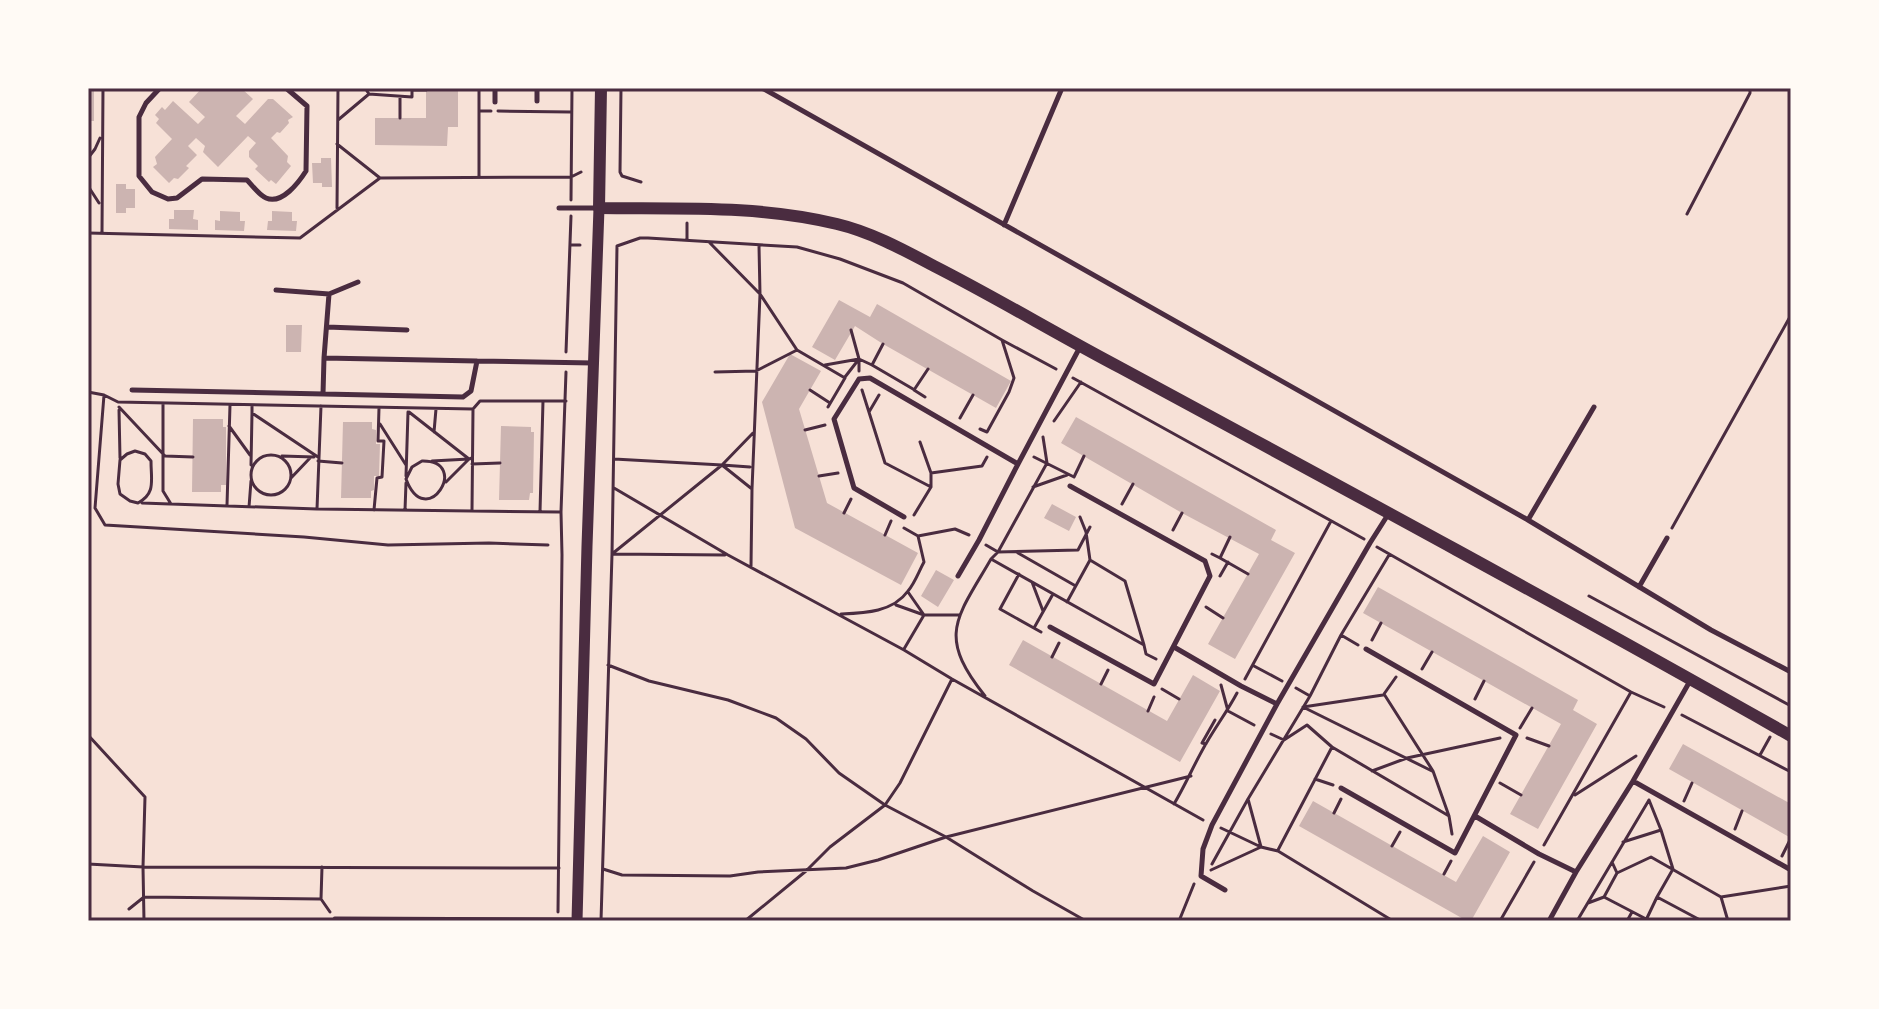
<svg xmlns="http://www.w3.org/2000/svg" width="1879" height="1009" viewBox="0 0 1879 1009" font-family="'Sofia Sans Condensed',sans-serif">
<rect width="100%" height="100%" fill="#f7e1d7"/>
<path fill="#ccb4b1" d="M88,88h6v33h-6z
M202,88h39l12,11 -17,17 9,8 23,-25h5l20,18 -5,3 1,3 -9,10 -3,-1 -6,6 17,18 -1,6 4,4 -15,18 -5,-4 -2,2 -14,-13 3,-3 -9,-9v-6l7,-8 -8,-7 -30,31 -15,-15 2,-6 -9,-8 -8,8 9,9 -11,11 3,2 -11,11 -4,-1 -5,5 -16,-16 4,-3 -2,-7 17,-18 -16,-16 3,-4 -4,-4 7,-8 3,3 8,-9 25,23 7,-7 -16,-15z
M426,88h32v39h-10l-1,19 -72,-1v-27h51z
M321,158h10l1,29h-10v-4h-9l-1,-20h9z
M116,184h10v5h9v19h-9v5h-10z
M174,210h20l-1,9 5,1v10l-29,-1v-10h5z
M220,211l20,1v9h5l-1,10 -29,-1v-10l5,1z
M272,211l20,1v9h5l-1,10 -29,-1 1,-9h4z
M839,300l31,17 7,-13 134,77 -15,27 -113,-64 -28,-18 -20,34 -23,-13z
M286,325h16l-1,27h-15z
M790,354l31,17 -22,38 28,94 91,50 -17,32 -106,-57 -33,-126z
M1076,417l200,113 -5,10 24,13 -60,106 -27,-15 51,-90 -77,-41 -121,-70z
M193,419h30v8h3v58h-5v7h-29z
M343,422h29v7l4,1v14h4l-1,32h-5v14l-3,1v7h-30z
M501,426l30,1v5h3l-1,61h-3l-1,7h-30z
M1052,504l24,13 -7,14 -25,-13z
M936,570l18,10 -16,27 -17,-11z
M1378,587l200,113 -5,10 24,14 -59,105 -28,-15 51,-90 -198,-111z
M1023,640l144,81 26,-46 27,16 -40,71 -171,-97z
M1683,744l108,60v34l-122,-69z
M1313,801l143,81 27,-46 27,16 -39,69h-4l-168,-95z"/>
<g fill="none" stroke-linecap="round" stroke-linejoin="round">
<path stroke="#4a2c40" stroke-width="3" d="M365,88l4,6 43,3v-9
M479,88v88
M621,88l-1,84 2,4 19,6
M412,90h14
M479,111h12
M498,111l73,1
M400,118v-21
M338,120l31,-26
M337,144l43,34
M88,158l7,-9 5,-11
M88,186l11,17
M571,200l1,-112
M337,208l1,-120
M1687,214l63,-121v-5
M102,232l1,-144
M88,233l212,5 80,-60 191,-1 10,-5
M687,239v-16
M709,242l51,52 37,56 48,28 -17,29
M570,245h10
M566,352l5,-136
M859,359v12
M825,365l34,-6 13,6 11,-21
M872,365l41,24
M715,372l41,-1 41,-21
M845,377l14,-18 -8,-29
M1073,378l291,161
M810,390l20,13
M862,390l23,73 46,24
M88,392l16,3
M925,397l-11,-7 14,-21
M163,404v87l8,13 146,5 4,-103
M252,405v8l66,44
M119,407l46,49 28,1
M119,410l1,48
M409,412l60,47 3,-1
M869,412l10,-17
M960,418l13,-23
M1054,421l27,-39
M380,424l26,41
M229,426l21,29
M980,429l7,3 22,-40 5,-14 -12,-38
M805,430l20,-5
M434,432l2,-23
M920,442l11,31
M135,451l10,3 6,7c0,20 5,32 -13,42l-8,-2 -10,-7 -2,-10 2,-24 7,-6z
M251 475a20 20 0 1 1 40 0a20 20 0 1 1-40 0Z
M282,456l32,1
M1034,457l40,20
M614,459l108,6 30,24 -1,78
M318,461l24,2
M422,461c50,-1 4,72 -16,18l6,-12z
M432,461l37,-2
M472,464l28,-1
M251,465l1,-52
M722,465l28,2
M406,476l2,-64
M819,476l19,-3
M1074,477l10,-21
M291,478l19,-20
M446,482l23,-23
M1033,487l34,-12
M614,488l114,67 176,95 48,29 251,141
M752,489l8,-195 -1,-48
M142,503l28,1
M1122,504l11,-20
M227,505l3,-100
M249,507l2,-26
M318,509l154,2 1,-102
M374,510l3,-32 5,-1 2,-36h-6l1,-33
M405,510l1,-27
M472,511l88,1
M540,512l3,-111
M844,513l7,-14
M914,515l17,-28v-14l51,-7 5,-9
M904,528l14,8
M1672,528l119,-213
M1173,530l9,-17
M885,535l6,-14
M548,545l-59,-2 -101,2 -84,-8 -199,-12 -10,-17 9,-113 14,7 355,7 7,-8h86
M986,545l12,7 80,-2 12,-23
M1377,547l254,145 33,15
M1018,553l56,32
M1212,554l8,4 10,-21
M725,555l-113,-1 110,-89 31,-32
M1220,558l28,16
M991,559l153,86 2,9 10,5
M1090,560l35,21 19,64
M1019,574l-19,35 41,23
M1220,576l8,-14
M1032,582l11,29
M1589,596l202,110
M1067,602l23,-42 -4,-28 -6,-15
M896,605l28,10h35
M1206,607l17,11
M841,614c24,-1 52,-2 67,-23 7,-8 11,-20 16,-29l-6,-26 37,-7 14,6
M1034,628l19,-34
M1341,635l17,10
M1372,640l9,-17
M904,649l20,-34 -16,-23
M1052,657l7,-14
M608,665l41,16 79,19 48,18 30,21 33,34 46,32 61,32 87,54 53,30
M1254,666l28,15
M1422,669l10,-17
M1396,677l-12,17 49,77 16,45
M1245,679l86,-158
M1101,684l7,-14
M1221,685l7,26 26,14
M1296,688l14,8
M1162,689l17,10
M985,696c-49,-61 -28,-78 6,-137l7,-7 49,-89 -4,-26
M1475,699l9,-18
M1303,707l129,64
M1303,707l80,-12
M1148,711l6,-14
M1682,715l109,57
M1520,728l12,-20
M1271,734l13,6 23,-15 25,22 117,69 3,18
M88,735l57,62 -2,70 1,54
M1527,738l22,8
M1206,744l-4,-1 13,-23
M1760,755l10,-18
M1372,771l35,-13 93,-20
M1315,779l18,6
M1500,783l21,12
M1575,795l61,-39
M1684,801l8,-18
M1174,804c12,-20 21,-42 33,-62 10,-17 21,-32 30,-49
M1334,813l7,-14
M1221,828l40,19 17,4 115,70
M1735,829l7,-18
M1623,842l38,-12
M1544,845l87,-153
M1392,846l8,-14
M1278,850l54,-103
M1782,856l9,-18
M1612,862l5,11 34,-16 70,40 7,24
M88,864l55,3 416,1
M1212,864l36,-65 62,-103 31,-61 48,-80
M603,869l19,6 108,1 28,-4 88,-4 32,-8 68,-23 245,-61
M1211,870l50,-23 -13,-48
M1444,874l7,-13
M1604,897l13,-24
M1657,897l45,24
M1721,897l70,-11
M321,899l1,-32
M1588,903l16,-6 46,24
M129,909l15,-12 177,2 9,13
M558,912l4,-357 -1,-43 5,-140
M1647,918l10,-21 16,-28 -12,-39 -12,-30
M601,921l11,-367 5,-308 23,-8h8l149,9 43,12 63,24 99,57 54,29
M745,921l61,-50 24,-24 55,-42 15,-22 52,-104
M1179,921l15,-37
M1500,921l34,-59
M1577,921l72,-121
M1627,921l5,-9"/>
<path stroke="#4a2c40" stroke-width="5" d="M160,88l-14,15 -7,14v59l13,16 16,7 9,-1 25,-19 45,1c5,5 12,15 19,18 16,7 33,-16 40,-27l1,-65 -21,-18
M762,88l766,432 183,110 80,42
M537,101v-13
M495,102v-14
M559,208h39
M1004,225l58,-137
M276,290l53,4 -5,64
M329,294l29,-12
M327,327l80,3
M132,390l331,7 8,-6 6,-30 116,2
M323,394l1,-36 153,3
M904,517l-50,-29 -20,-69 25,-40 11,-1 148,86 62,-117
M1528,520l66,-113
M958,576l21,-36 39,-76
M1639,587l28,-49
M1050,627l104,57 56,-108 -5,-15 -135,-75
M1174,647l67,39 36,18
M1633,781l57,-100
M1341,788l114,65 61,-118 -150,-86
M1475,816l64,38 37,18
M1225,890l-24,-14 2,-27 9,-24 65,-121 93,-161 19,-30
M334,921l1,-2 241,1
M1549,921l27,-49 57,-91 158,89"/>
<path stroke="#4a2c40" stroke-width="11" d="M577,921l10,-375 12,-338"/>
<path stroke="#4a2c40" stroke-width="12" d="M601,88l-2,120c79,1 161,-3 238,16 34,8 67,26 97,42 63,32 124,69 187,102 224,121 448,242 670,368"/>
</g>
<rect width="1879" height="1009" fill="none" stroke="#fffaf5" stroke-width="180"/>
<rect x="90" y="90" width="1699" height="829" fill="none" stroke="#4a2c40" stroke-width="3"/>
</svg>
